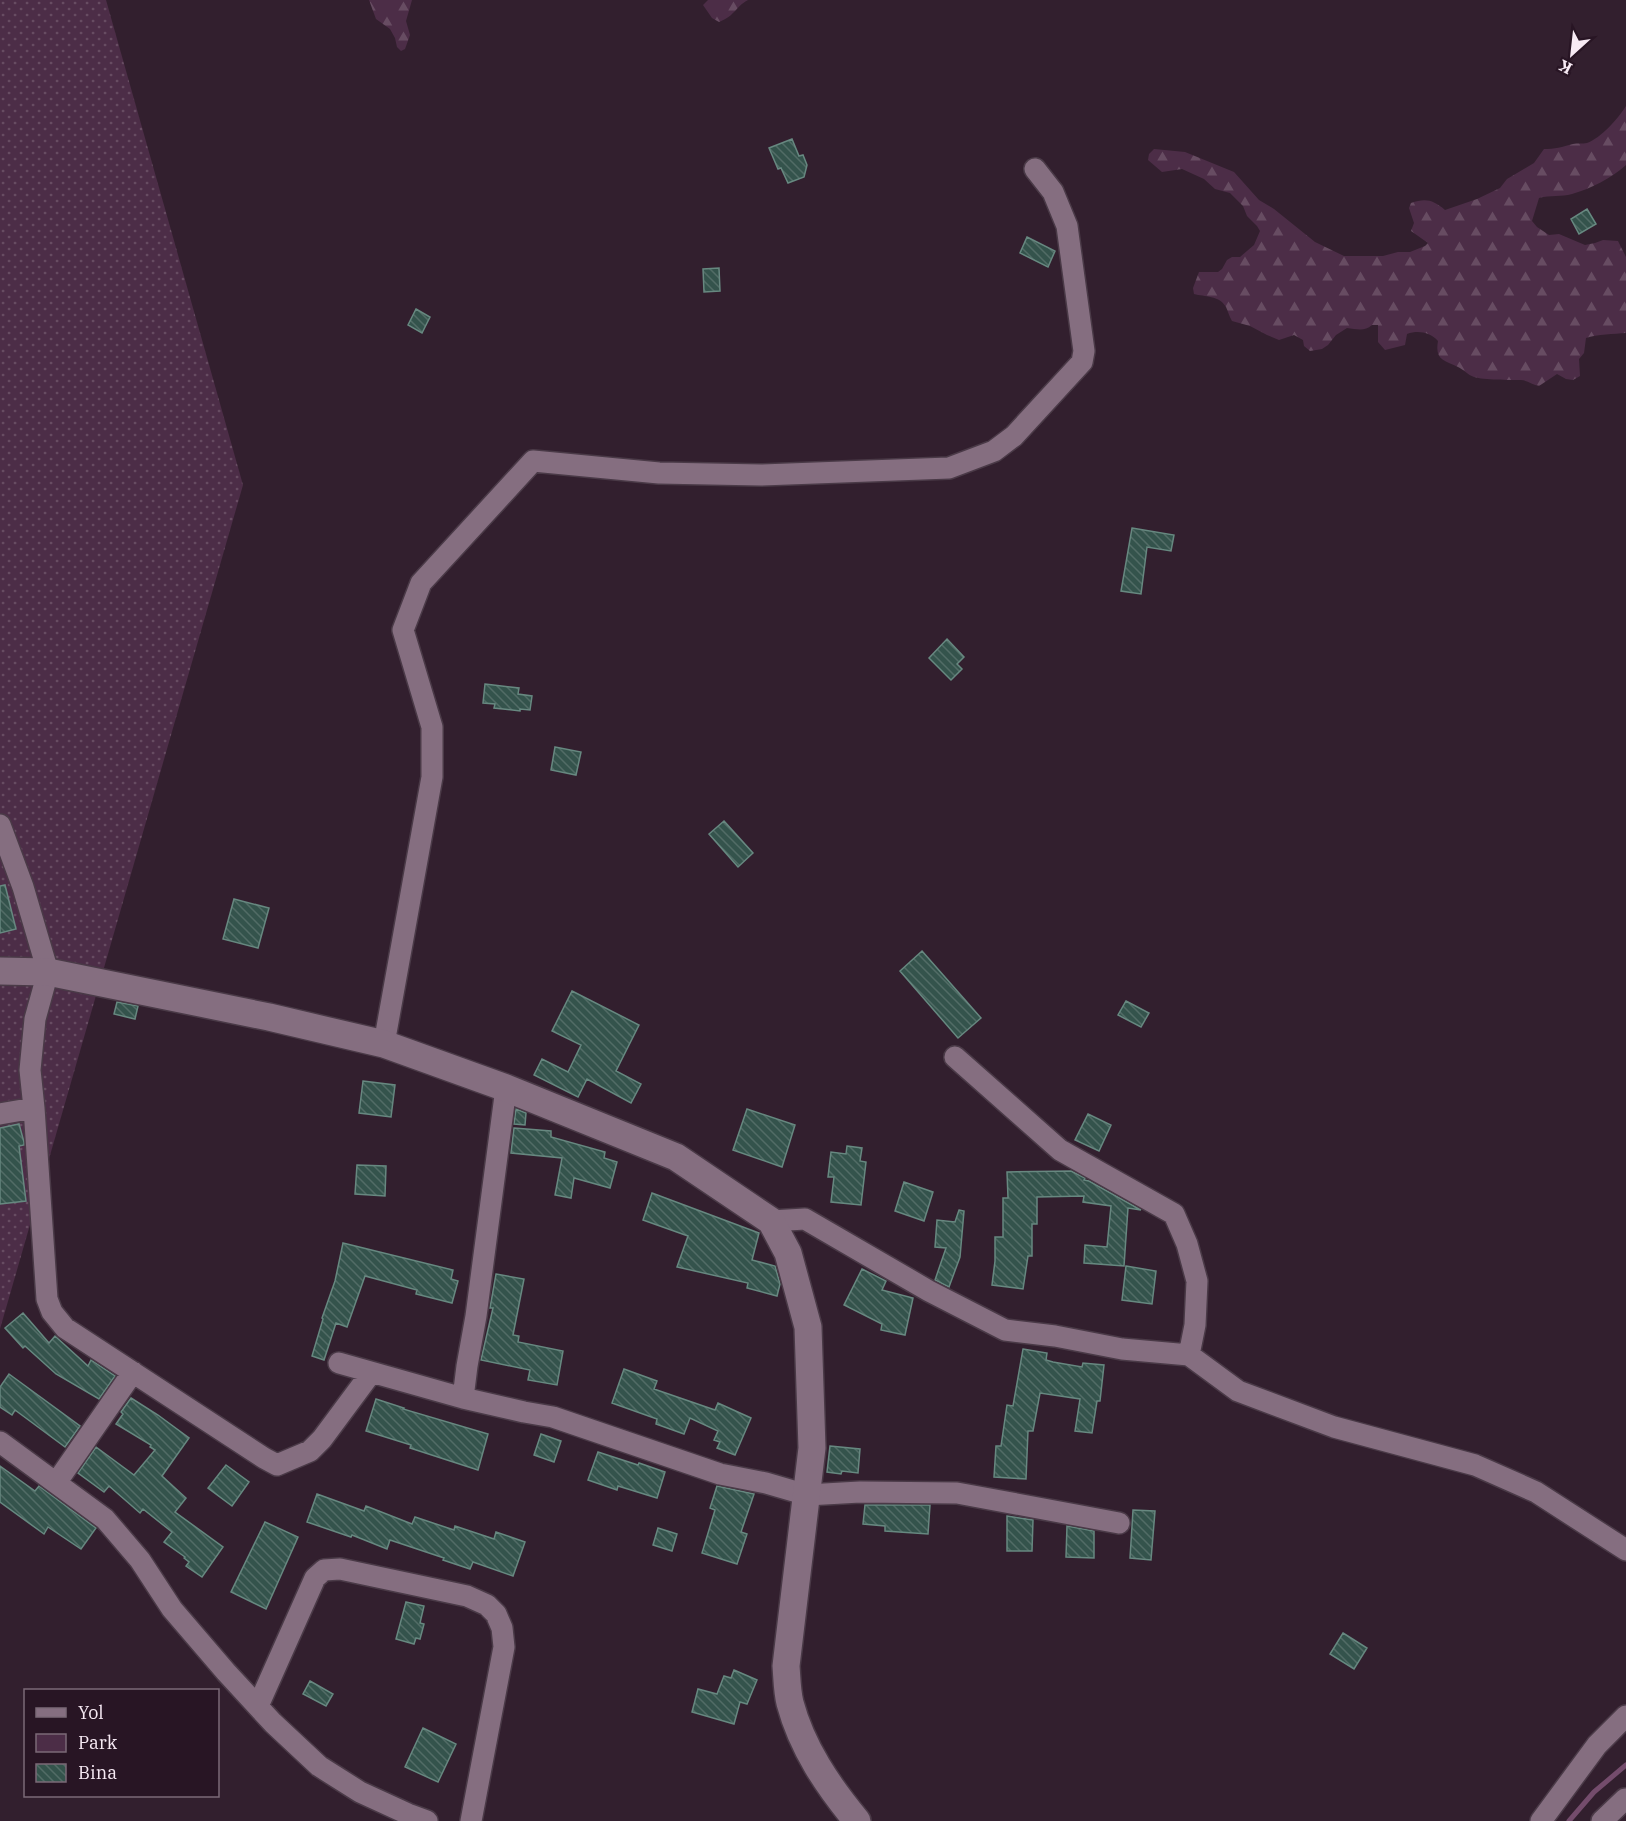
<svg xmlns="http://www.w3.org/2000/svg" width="1626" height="1821" viewBox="0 0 1626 1821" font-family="'IBM Plex Serif',serif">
<defs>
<pattern id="green-dots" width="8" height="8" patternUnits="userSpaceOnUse" patternTransform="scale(1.5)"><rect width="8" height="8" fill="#4c2d47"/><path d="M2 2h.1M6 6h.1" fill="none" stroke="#674c62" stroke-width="1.8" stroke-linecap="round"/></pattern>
<pattern id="forest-firs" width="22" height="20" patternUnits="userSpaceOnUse" patternTransform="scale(1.5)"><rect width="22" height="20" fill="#4c2d47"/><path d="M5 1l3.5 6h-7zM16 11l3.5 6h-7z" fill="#674c62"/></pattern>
<pattern id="building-back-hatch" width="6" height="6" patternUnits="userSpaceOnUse" patternTransform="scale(1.5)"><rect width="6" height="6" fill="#34534c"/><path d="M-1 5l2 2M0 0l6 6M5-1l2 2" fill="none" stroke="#526c66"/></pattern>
</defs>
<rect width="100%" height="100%" fill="#321f2e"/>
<path fill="url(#green-dots)" d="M0,0h106l137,485 -243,844z"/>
<path fill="url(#forest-firs)" d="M369,0h43l-6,21 4,14 -5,14 -4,2 -4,-4 -2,-9 -5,-9 -14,-10z
M708,0h40c-13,7 -13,16 -29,22l-7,-4 -9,-13z
M1626,106v59c-14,13 -36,24 -54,29 -11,3 -22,1 -33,4l-7,23 5,6 12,8 10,-1 26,11 10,-2 8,-3 15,1 8,16v76c-12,1 -29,1 -40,5l-2,15 -5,6 1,17 -7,4 -7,-1 -9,-5 -18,12c-6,-1 -12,-6 -18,-6 -11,0 -37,0 -47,-3 -6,-2 -11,-8 -16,-10 -16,-7 -23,-8 -20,-26 -8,-9 -20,-11 -31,-7l-2,11 -20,5 -7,-8v-17h-6c-8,7 -15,4 -25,3l-11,7 -8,10 -6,4 -12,2 -6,-5 -1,-6 -9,-5 -15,5 -12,-5 -17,-9 -18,-5c-3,-5 -4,-10 -6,-14 -7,-12 -21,-10 -32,-13l-1,-6 6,-16h19l4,-3 5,-9 5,-3h8l14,-12 6,-14 -3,-5 -10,-10 -4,-10 -13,-13 -15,-4 -11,-10 -22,-10 -20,3 -14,-12 1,-6 5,-5 31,3 49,20 25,28 15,9 41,33 29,14h39l15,-4h12l15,-6 3,-3 -17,-12 3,-8 -5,-15 2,-5c15,-5 22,-3 34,7l32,-11 23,-11 7,-9 27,-16 10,-14c11,0 18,-2 29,-5 4,-1 10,0 14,-1 14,-5 31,-24 39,-37z"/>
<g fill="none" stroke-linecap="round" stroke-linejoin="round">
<path stroke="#744c6c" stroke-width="5" d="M1569,1821l25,-29 32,-27"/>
</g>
<path fill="url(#building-back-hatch)" stroke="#678880" stroke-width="1.5" d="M792,139l7,17 4,-1 4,10 -3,12 -16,6 -7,-15 -3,1 -9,-21z
M1587,209l9,15 -17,10 -8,-15z
M1027,237l28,14 -7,16 -28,-14z
M719,268l1,23 -16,1 -1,-23z
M416,309l14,8 -8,16 -14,-8z
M1132,528l42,7 -3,16 -24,-4 -6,47 -20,-3z
M947,639l17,18 -7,7 5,5 -11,11 -22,-22z
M485,684l34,4 -1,6 14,2 -2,14 -10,-1v2l-26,-3 1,-4 -12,-1z
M555,747l26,5 -5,23 -25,-5z
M724,821l29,32 -15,14 -29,-33z
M5,885l11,44 -16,4v-47z
M234,899l35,9 -11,40 -35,-9z
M922,951l59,67 -23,20 -58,-67z
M572,991l67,34 -23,46 25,13 -10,19 -44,-24 -9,18 -44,-22 8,-16 26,13 13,-27 -29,-14z
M1126,1001l23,12 -8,14 -23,-12z
M117,1002l21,4 -3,13 -21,-5z
M363,1081l32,4 -4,32 -32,-4z
M516,1109l10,4 -1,12 -11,-1z
M747,1109l48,16 -13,42 -49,-17z
M1088,1114l23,11 -12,26 -24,-11z
M19,1124l5,18v3l-5,1 7,55 -26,3v-76z
M514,1128l37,3v6l54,15 -1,6 13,4 -7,26 -36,-10 -3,20 -16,-3 7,-37 -51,-5z
M847,1146l15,2 -2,13 6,1 -5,43 -30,-3 3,-25h-6l3,-25 15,2z
M357,1165l29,1 -1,30 -30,-2z
M1071,1171l14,7 -1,2 5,1 52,29 -13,-2 -4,58 -40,-3 1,-18 22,2 4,-41 -28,-4 1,-6 -47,1v27h-5v32h-4l-5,33 -31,-4 3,-24v-24h8v-39h5l-1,-26z
M904,1182l29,10 -9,29 -29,-10z
M652,1193l107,40 -7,27 23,6 5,18 -3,12 -30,-8 1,-5 -71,-16 11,-31 -45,-16z
M959,1210l5,1 -4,46 -11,30 -14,-7 11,-32 -11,-1 2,-27 18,2z
M343,1243l110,27 -2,9 7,2 -6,22 -36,-9 1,-4 -52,-14 -18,51 -11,-4 -12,37 -12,-4 11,-37 -1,-1 13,-37z
M1126,1266l30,5 -4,33 -30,-4z
M862,1269l24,12 -4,9 31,8 -8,37 -24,-5 1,-6 -38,-19z
M496,1274l28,5 -11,56 6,1 -1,6 45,9 -6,34 -29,-5 2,-10 -49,-10 12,-52h-3z
M23,1313l26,30 6,-7 33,30 3,-6 24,16 -16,23 -43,-25 -31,-28 -2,2 -18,-20z
M1023,1349l24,4 -1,7 7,2 29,5 1,-4 21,2 -4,36h-3l-5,32 -17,-2 5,-32 -40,-6 -7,38h-5l-2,48 -32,-2 2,-31h5l6,-41 6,1z
M624,1369l33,12 -3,8 61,21 3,-7 33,15 -16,37 -18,-7 3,-6 -6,-2 4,-9 -28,-13 -6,16 -28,-10 1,-5 -45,-16z
M9,1374l71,52 -15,21 -50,-37 -3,5 -12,-8v-20z
M131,1398l27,17 31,23 -27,38 24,22 -11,14 48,35 -21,30 -16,-11 3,-4 -5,-4 1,-1 -21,-15 8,-10 -29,-23 -3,4 -31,-27 -5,6 -26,-19 18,-26 38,28 21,-25 -5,-3 1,-2 -35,-21 7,-10 -2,-2z
M376,1399l28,9 -1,1 85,25 -10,36 -68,-22 1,-3 -45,-14z
M541,1434l20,7 -7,21 -20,-7z
M830,1446l30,3 -2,24 -16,-2 -1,3 -14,-2z
M598,1452l40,13 1,-2 26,9 -8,26 -39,-12 -1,4 -29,-10z
M226,1465l23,17 -17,24 -24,-18z
M0,1466l35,25 4,-5 57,42 -15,21 -33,-22 -4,7 -44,-32z
M717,1486l37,8 -13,38 6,2 -10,30 -35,-11 13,-43 -5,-2z
M317,1494l47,17 2,-5 46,18 3,-7 39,13 1,-4 39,13 2,-7 29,10 -12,34 -40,-14 -3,7 -27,-9 1,-2 -54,-18 -3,9 -35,-14 -1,2 -44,-15z
M865,1505h65l-2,29 -43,-3v-5l-22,-2z
M1133,1510l22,1 -4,49 -21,-2z
M1007,1516l26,4 -1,31h-25z
M265,1522l33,15 -32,72 -35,-17z
M1067,1526l27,5v27l-28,-1z
M658,1528l19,6 -5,17 -19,-6z
M406,1602l18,4 -4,17 4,1 -4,15 -4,-1 -2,6 -18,-5z
M1343,1633l24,15 -13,21 -24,-15z
M734,1670l23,10 -10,24 -7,-2 -6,22 -42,-12 6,-23 19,5 7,-18 7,2z
M310,1681l23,13 -7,12 -23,-12z
M423,1728l33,16 -18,38 -33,-15z"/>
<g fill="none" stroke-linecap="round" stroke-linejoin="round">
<g stroke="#4a3a47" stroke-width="24">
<path id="minor" d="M0,825l23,62 25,85 -13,47 -5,51 4,38 -34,6
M384,1044l48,-267v-50l-29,-97 18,-47 112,-122 126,12 102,2 188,-7 45,-17 20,-15 68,-74 2,-11 -17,-125 -14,-34 -18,-23
M955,1057l105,93 114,64 13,30 10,37 -2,44 -6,30
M34,1108l13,191 5,13 13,16 199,130 13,7 33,-14 12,-12 49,-66
M771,1221l34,-2 124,72 76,39 50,6 67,13 67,6 49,36 96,36 141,38 61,27 90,58
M339,1363l124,35 61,14 29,5 167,57 46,9 41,12 53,-3 97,1 162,30
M463,1398l4,-32 9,-50 30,-228
M0,1442l105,77 35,41 32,49 54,63 47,51 46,43 41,26 48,22 19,7
M56,1483l77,-111
M258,1706l57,-128 9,-8 16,-1 127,27 20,9 9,9 6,14 2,19 -33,174
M1541,1821l56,-76 29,-29
M1602,1821l23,-22"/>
</g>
<g stroke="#4a3a47" stroke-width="30">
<path id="tertiary" d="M0,971l48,1 221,45 115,27 122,44 170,69 95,64 17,32 20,74 4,121 -26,218c1,12 1,25 4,37 12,45 38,83 67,118"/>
</g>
<use href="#minor" stroke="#856e80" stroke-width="21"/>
<use href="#tertiary" stroke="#856e80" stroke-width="27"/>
</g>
<rect x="24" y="1689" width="195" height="108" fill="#281524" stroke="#7b6a77" stroke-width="1.5"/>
<rect x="36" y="1708" width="30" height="9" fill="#856e80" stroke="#7b6a77" stroke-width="1.5"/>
<text x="78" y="1719" font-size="18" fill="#f7eaf4">Yol</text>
<rect x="36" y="1734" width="30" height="18" fill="#4c2d47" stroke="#7b6a77" stroke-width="1.5"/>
<text x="78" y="1749" font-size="18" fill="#f7eaf4">Park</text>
<rect x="36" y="1764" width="30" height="18" fill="url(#building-back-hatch)" stroke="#7b6a77" stroke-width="1.5"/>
<text x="78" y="1779" font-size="18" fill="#f7eaf4">Bina</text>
<g transform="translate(1572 54) rotate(207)" stroke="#281524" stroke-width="4.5" paint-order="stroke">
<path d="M0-4.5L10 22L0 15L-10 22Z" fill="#f7eaf4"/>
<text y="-9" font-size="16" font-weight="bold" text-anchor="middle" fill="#f7eaf4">K</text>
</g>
</svg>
